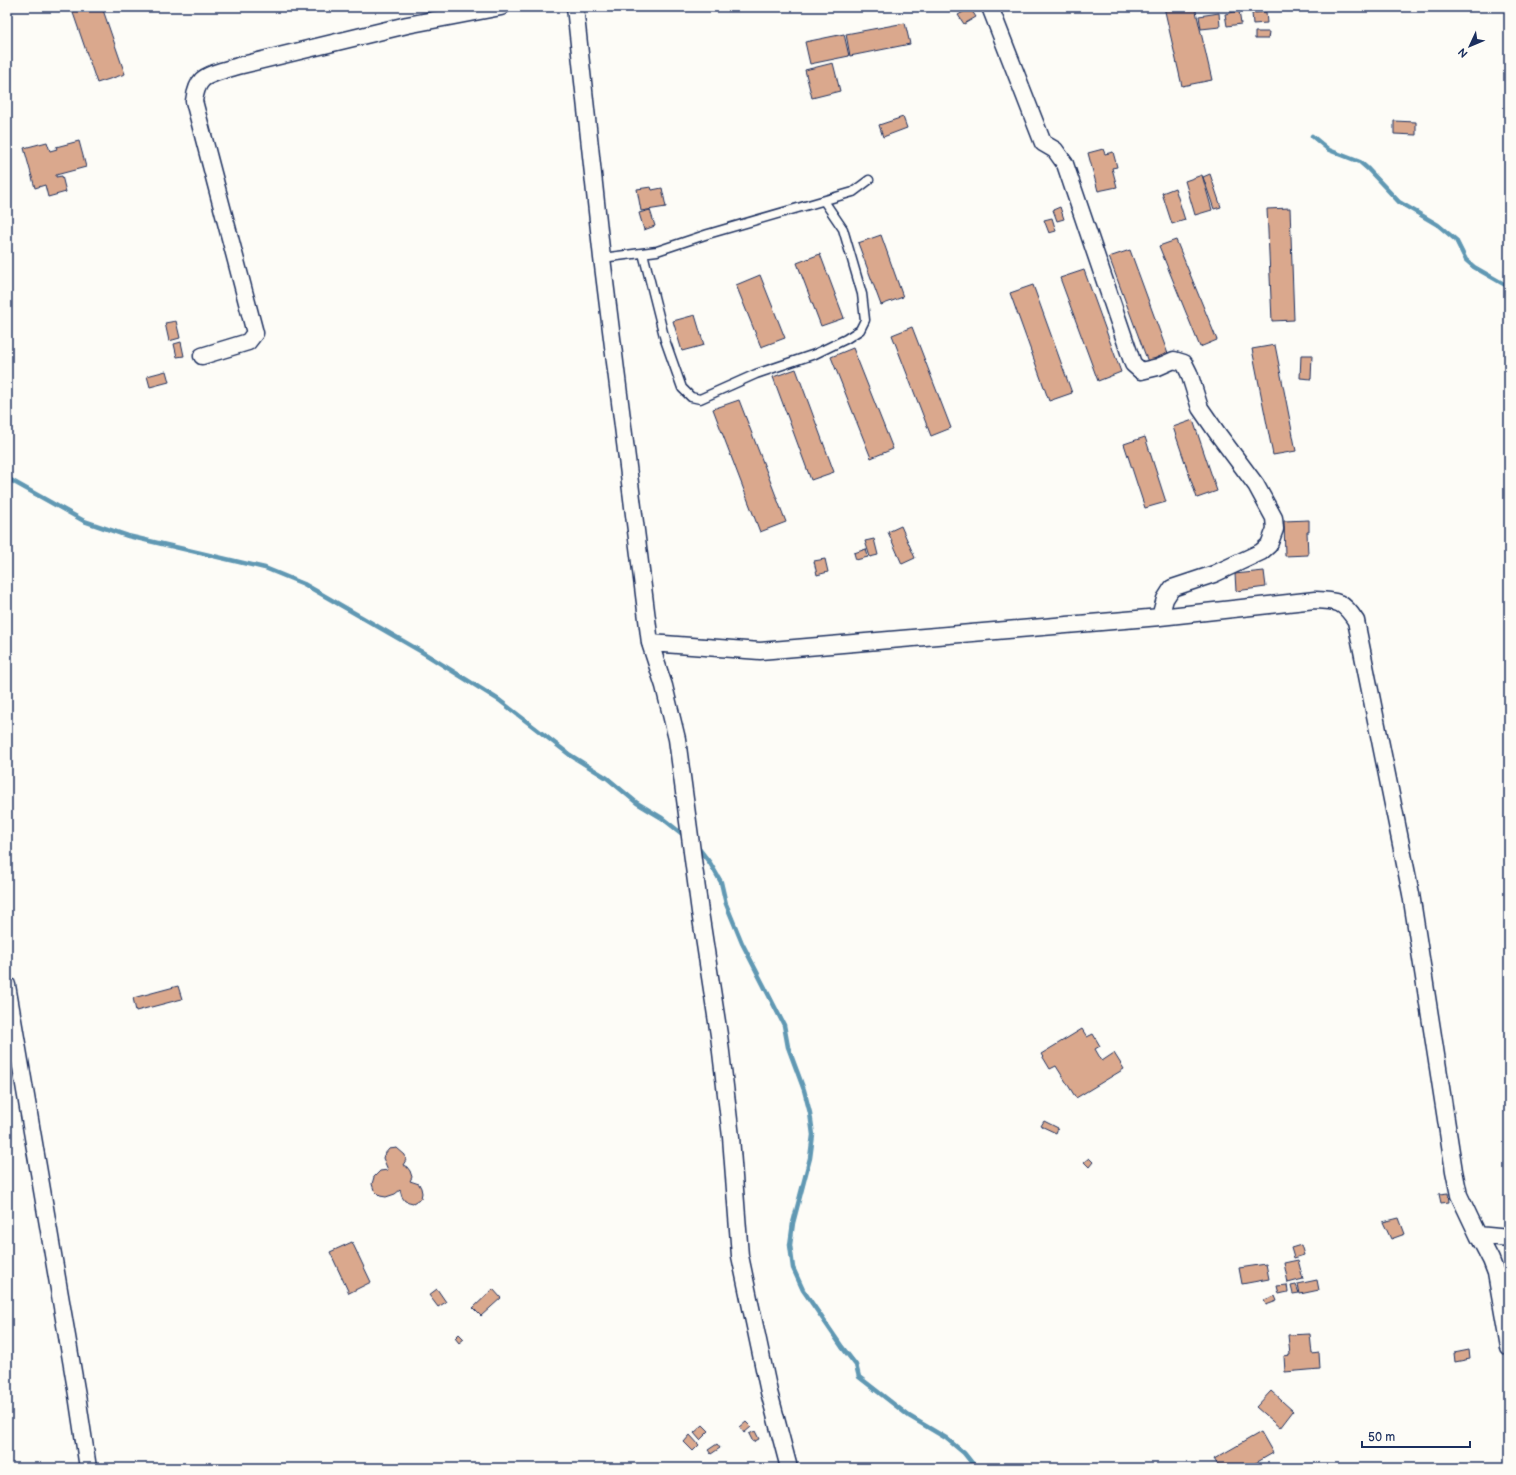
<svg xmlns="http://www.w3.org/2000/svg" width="1516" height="1475" viewBox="0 0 1516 1475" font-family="'Balsamiq Sans',sans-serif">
<rect width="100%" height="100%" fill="#fdfcf7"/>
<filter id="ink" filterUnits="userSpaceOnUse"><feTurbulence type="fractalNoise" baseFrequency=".025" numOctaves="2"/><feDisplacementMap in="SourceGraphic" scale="8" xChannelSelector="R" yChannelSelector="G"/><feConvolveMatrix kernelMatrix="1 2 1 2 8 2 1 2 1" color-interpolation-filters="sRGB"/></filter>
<g filter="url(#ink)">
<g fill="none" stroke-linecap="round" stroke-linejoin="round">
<path stroke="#6198b3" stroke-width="4.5" d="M1312,136l17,14 31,12 8,7 31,33 39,23 18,15 10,20 8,7 35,20
M7,478l77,43 44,15 137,32 39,16 118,68 77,48 71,55 37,23 30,25 25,15 24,19
M696,845l14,18 11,19 5,22 16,39 42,82 4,22 16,43 6,23 3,22 -3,23 -17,65 -3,22 3,23 10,22 39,57 14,18 3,12 50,39 37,22 18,15 12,15"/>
</g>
<path fill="#daa88d" stroke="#1b2f5e" d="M71,7h31l23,67 -28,9z
M1164,7h31l17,73 -30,6z
M970,8l6,9 -12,7 -6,-9z
M1239,11l2,13 -14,2 -2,-12z
M1266,12l1,11 -14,1 -1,-11z
M1219,13l1,14 -19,2 -2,-13z
M905,23l5,21 -60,12 -4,-22z
M1255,32h14l-1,7h-13z
M844,34l5,22 -39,8 -5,-22z
M833,63l7,28 -28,7 -7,-28z
M903,117l4,11 -24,9 -4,-12z
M1394,121l22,1v13l-22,-1z
M79,141l7,26 -30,8v2l6,-1 4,16 -18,5 -3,-12 -10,3 -11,-40 23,-6 3,9 7,-2 -1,-2z
M1103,149l2,5 8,-2 4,15 -5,1 5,19 -19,4 -10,-38z
M1210,174l11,33 -7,2 -11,-32z
M1202,175l10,35 -17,5 -10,-34z
M651,187l1,3 10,-2 4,19 -25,4 -4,-22z
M1175,188l10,32 -13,4 -10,-31z
M1060,207l4,12 -7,2 -4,-11z
M1290,208l4,112 -22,1 -5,-112z
M650,210l5,16 -11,4 -5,-17z
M1052,218l4,13 -7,2 -5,-13z
M881,235l22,62 -22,8 -23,-62z
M1176,240l41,100 -17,7 -41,-101z
M1130,250l38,104 -20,8 -39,-105z
M820,254l24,64 -23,8 -24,-63z
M1084,270l37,102 -23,9 -38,-103z
M760,275l25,63 -24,9 -25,-62z
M1033,285l39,108 -23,8 -39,-108z
M695,315l9,30 -22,6 -9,-30z
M176,321l4,17 -11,3 -4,-18z
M912,327l39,101 -20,8 -39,-101z
M181,342l3,14 -7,1 -3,-13z
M1275,345l21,106 -23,4 -21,-106z
M853,348l40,101 -22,9 -40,-101z
M1301,355h11l-1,24 -11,-1z
M796,369l38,103 -23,8 -38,-103z
M166,371l3,11 -19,5 -3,-11z
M739,400l47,122 -26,10 -47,-123z
M1193,420l24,71 -20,7 -24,-71z
M1145,437l21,65 -21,6 -21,-64z
M1309,520v12h-2l1,23 -23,1 -1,-35z
M901,526l14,32 -13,6 -14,-32z
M874,539l4,16 -8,2 -5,-16z
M866,549l2,8 -12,3 -2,-7z
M825,559l3,13 -11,3 -3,-14z
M1264,571l2,16 -30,4 -1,-17z
M178,986l4,13 -46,12 -3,-13z
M1082,1029l5,8 6,-3 7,12 -5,3 7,12 12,-8 10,16 -48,29 -20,-32 -6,3 -9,-15z
M1044,1121l14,7 -2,5 -15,-7z
M397,1148l8,7 1,5 -3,5 4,2 3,4 2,6 -2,4 9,3 2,4 1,5 -1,5 -8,5 -8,-2 -3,-4 -2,-7 -5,4 -9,3 -6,-1 -6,-6 -2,-6 2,-7 6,-6 8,-1 -5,-12 1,-3 5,-6z
M1089,1158l4,4 -4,5 -5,-5z
M1448,1193l1,9 -8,1 -2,-9z
M1399,1218l6,16 -14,5 -8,-17z
M352,1242l19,40 -22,11 -19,-41z
M1301,1245l3,10 -10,3 -3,-10z
M1298,1260l5,19 -15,4 -4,-20z
M1266,1264l3,15 -27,5 -3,-16z
M1317,1280l2,10 -19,4 -2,-10z
M1287,1285l1,7 -9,2 -2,-8z
M1296,1285l3,8 -6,1 -2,-8z
M437,1289l9,13 -8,5 -9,-12z
M493,1289l8,9 -20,18 -8,-8z
M1275,1296l2,5 -11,4 -2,-5z
M459,1334l5,5 -5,4 -4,-5z
M1310,1334l2,20 7,-1 1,16 -35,3 -1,-16 6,-1 -2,-20z
M1469,1350l1,9 -15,3 -1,-9z
M1271,1391l22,20 -13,17 -24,-21z
M746,1422l5,5 -7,6 -4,-6z
M703,1425l6,6 -9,9 -6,-7z
M755,1431l4,8 -6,3 -4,-8z
M1261,1432l12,21 -26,15h-27l-6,-9z
M690,1435l9,10 -6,6 -9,-9z
M717,1444l3,4 -9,6 -3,-4z"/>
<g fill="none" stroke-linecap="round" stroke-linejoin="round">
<g stroke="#1b2f5e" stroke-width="11">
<path id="lane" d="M643,253l22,87 17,48 9,9 9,2 56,-25 59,-20 31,-15 14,-9 5,-10 -3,-26 -19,-65 -19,-28
M602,258l55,-7 51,-17 145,-42 16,-12"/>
</g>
<g stroke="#1b2f5e" stroke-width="19">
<path id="street" d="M575,7l27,251 48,385 14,43 13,53 23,173 19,123 12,102 9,119 29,136 20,76
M990,7l53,136 12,7 10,14 68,200 8,7 17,-4 16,-7 10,3 5,10 11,35 18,26 38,51 18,33 1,11 -6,16 -8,7 -47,22 -42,14 -7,11 -5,18
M202,356l46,-14 7,-9 -61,-232c1,-7 3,-16 8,-21 7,-7 27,-11 36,-14l169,-41 94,-18
M650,643l110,8 400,-34 155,-17c23,1 28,1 41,21l55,273 43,277 5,24 19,40 13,25 5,13 13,74
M7,985l70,410 11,73
M1478,1235l31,3"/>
</g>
<use href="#lane" stroke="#fdfcf7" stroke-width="8"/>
<use href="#street" stroke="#fdfcf7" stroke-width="16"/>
</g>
</g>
<rect width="1516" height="1475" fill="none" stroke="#fdfcf7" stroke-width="24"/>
<rect x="12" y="12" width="1492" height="1451" fill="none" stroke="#1b2f5e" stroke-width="1.5" filter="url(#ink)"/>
<g transform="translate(1470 46) rotate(226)" stroke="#fdfcf7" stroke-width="3" paint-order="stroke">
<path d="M0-3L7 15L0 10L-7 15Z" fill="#1b2f5e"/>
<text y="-6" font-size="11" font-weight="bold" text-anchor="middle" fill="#1b2f5e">N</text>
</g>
<path d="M1362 1441v6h108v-6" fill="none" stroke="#1b2f5e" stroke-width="2"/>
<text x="1368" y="1441" font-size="12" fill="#1b2f5e" stroke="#fdfcf7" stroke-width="3" paint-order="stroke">50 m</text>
</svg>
